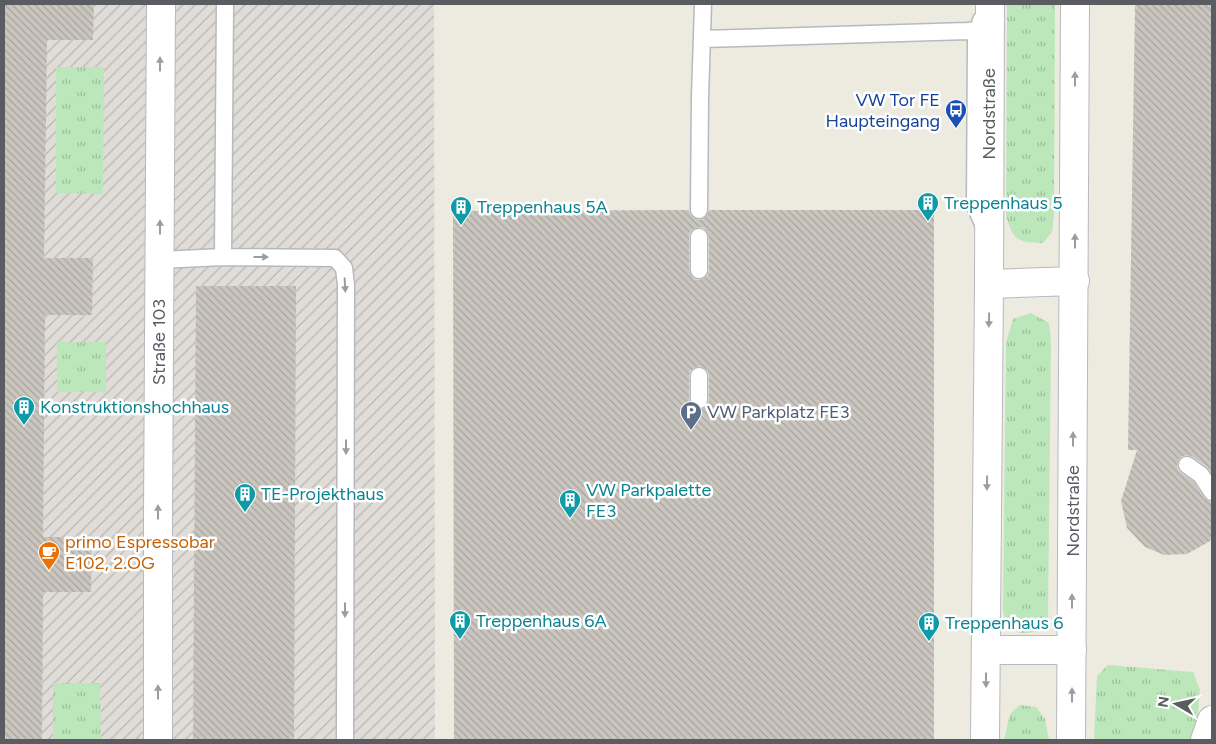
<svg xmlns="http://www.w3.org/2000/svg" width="1216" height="744" viewBox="0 0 1216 744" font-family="Figtree,sans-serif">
<defs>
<pattern id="industrial-furrows" width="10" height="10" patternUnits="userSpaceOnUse" patternTransform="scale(1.25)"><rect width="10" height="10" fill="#e0ddd8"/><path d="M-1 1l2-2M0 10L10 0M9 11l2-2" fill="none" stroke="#b9b6b3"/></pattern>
<pattern id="grass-tufts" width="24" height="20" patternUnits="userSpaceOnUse" patternTransform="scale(1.25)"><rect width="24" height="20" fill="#bbe7ba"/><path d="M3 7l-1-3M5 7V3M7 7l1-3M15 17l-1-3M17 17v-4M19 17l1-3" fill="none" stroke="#9bbe9b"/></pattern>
<pattern id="building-back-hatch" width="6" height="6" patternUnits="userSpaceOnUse" patternTransform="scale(1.25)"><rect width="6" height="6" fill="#cac6bf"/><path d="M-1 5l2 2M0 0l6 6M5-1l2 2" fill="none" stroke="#a7a49f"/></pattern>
</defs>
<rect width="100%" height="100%" fill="#edeae0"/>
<path fill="url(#industrial-furrows)" d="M4,4h430l1,736h-431z"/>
<path fill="url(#grass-tufts)" d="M1007,4h48l-1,212 -2,16 -9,11c-27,-1 -30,-3 -37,-28z
M56,67h48l-1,127 -47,-1z
M1031,313l18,10 2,19 -3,275 -10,15 -18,1 -14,-7 -3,-16 3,-268 7,-23z
M57,342h49v50h-49z
M1108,665l85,7 7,18 -3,32 -6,18h-97l3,-64z
M53,683h47l1,57h-48z
M1020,705l16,2 9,12 4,21h-45l6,-26z"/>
<path fill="url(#building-back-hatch)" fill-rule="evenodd" d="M4,4h90l-1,36h-46l-3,218h49l-1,57h-47l-2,222h49l-1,55h-48l-1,148h-38z
M1135,4h77v470l-5,-7 -14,-10 -5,-2 -5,1 -4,3 -2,6 1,5 3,3 13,9 10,16 4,3 4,1v38l-25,14 -23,1 -19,-8 -18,-19 -6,-27 16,-51h-9z
M689,210l1,4 4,4 5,2 4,-1 4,-4 2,-5h225v530h-480l-1,-529zM699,227l5,1 3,4 2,5v33l-1,5 -4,3 -5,2 -5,-1 -3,-4 -2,-5v-33l1,-5 4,-3zM699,366l5,2 4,3 1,5v24l-1,5 -4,3 -5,2 -5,-2 -4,-3 -1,-5v-24l1,-5 4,-3z
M196,286h100l-2,454h-101z"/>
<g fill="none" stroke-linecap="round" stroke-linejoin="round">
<g stroke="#b6b9be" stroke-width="19">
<path id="service" d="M981,20l-5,19 -1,167 9,20
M702,39l266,-8 22,-3
M699,210l1,-113 3,-93
M223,257l2,-253
M160,260l63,-3 112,1 9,10 2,17 -1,455
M699,270v-33
M699,400v-24
M1187,465l14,10 11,17"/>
</g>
<g stroke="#b6b9be" stroke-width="30">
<path id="minor" d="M989,284l86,-3
M986,650h86
M158,740v-223l3,-513
M1205,740l7,-20"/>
</g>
<g stroke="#b6b9be" stroke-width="30">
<path id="tertiary" d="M985,740l4,-456 1,-280
M1071,740l4,-736"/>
</g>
<use href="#service" stroke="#fff" stroke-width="16"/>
<use href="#minor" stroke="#fff" stroke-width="28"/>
<use href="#tertiary" stroke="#fff" stroke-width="28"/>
</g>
<defs><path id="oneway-solid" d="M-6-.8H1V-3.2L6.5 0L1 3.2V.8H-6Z" transform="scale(1.25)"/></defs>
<g fill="#9b9ea1">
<use href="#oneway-solid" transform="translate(160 64) rotate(-90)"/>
<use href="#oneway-solid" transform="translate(1075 79) rotate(-90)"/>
<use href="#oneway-solid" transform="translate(160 227) rotate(-90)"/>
<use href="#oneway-solid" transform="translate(1075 241) rotate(-90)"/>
<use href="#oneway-solid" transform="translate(261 257)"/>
<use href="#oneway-solid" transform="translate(345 285) rotate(87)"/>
<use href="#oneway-solid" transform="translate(989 320) rotate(91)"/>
<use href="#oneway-solid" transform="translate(1073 439) rotate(-90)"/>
<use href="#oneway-solid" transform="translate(346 447) rotate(90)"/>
<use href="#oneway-solid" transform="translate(987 483) rotate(91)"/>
<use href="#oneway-solid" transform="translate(158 512) rotate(-90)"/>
<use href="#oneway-solid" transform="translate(1072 601) rotate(-90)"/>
<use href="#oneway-solid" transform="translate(345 610) rotate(90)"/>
<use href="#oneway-solid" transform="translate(986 680) rotate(90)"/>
<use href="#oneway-solid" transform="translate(158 692) rotate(-90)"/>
<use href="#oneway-solid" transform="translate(1072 695) rotate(-90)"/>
</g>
<defs>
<g id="bus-pin" transform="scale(1.125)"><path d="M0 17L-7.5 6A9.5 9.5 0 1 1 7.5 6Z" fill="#1a4fb4" stroke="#fff"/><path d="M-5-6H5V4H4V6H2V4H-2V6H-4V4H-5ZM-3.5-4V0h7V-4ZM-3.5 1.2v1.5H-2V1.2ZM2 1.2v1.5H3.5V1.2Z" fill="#fff"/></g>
<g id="building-pin" transform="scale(1.125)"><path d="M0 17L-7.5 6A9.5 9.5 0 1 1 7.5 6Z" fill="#0f9aa8" stroke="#fff"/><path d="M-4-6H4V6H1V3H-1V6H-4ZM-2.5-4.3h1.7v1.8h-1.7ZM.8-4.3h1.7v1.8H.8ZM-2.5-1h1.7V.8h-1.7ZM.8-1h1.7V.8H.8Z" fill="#fff"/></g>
<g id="parking-pin" transform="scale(1.125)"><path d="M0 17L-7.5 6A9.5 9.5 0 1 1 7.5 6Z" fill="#5c6f8a" stroke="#fff"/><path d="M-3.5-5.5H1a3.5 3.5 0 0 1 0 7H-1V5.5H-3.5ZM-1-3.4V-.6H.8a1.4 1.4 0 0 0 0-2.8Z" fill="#fff"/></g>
<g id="cafe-pin" transform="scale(1.125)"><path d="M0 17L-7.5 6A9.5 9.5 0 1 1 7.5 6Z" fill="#e8710a" stroke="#fff"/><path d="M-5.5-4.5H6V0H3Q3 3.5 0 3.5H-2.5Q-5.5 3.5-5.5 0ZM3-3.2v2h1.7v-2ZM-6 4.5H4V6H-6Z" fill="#fff"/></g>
</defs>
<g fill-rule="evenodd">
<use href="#bus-pin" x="956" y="110"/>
<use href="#building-pin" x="928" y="203"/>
<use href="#building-pin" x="461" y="207"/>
<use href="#building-pin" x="24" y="407"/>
<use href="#parking-pin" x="691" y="412"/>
<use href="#building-pin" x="245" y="494"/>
<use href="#building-pin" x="570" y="500"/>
<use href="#cafe-pin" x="49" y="552"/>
<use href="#building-pin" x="460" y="621"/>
<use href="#building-pin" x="929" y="623"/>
</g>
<g text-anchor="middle" stroke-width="5" stroke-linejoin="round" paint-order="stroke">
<g font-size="18" fill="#164399" stroke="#fff" text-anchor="end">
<text x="940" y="106">VW Tor FE<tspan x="940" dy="21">Haupteingang</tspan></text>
</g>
<g font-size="18" fill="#595d62" stroke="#fff">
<text transform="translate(989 114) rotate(-90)" y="6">Nordstraße</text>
<text transform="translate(159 342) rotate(-90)" y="6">Straße 103</text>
<text transform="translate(1073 511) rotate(-90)" y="6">Nordstraße</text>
</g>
<g font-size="18" fill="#0d838f" stroke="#fff" text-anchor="start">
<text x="944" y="209">Treppenhaus 5</text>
<text x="477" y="213">Treppenhaus 5A</text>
<text x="40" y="413">Konstruktionshochhaus</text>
<text x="586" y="496">VW Parkpalette<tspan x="586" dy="21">FE3</tspan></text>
<text x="261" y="500">TE-Projekthaus</text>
<text x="476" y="627">Treppenhaus 6A</text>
<text x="945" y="629">Treppenhaus 6</text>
</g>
<g font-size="18" fill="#4e5e75" stroke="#fff" text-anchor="start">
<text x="707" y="418">VW Parkplatz FE3</text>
</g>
<g font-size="18" fill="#c56008" stroke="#fff" text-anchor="start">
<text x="65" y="548">primo Espressobar<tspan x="65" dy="21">E102, 2.OG</tspan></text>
</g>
</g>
<rect width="1216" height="744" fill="none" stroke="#595d62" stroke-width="10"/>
<g transform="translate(1176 704) rotate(279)" stroke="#ffffff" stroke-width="4" paint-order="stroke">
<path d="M0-4L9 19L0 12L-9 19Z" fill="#595d62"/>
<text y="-8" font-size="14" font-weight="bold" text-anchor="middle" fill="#595d62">N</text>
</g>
</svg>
